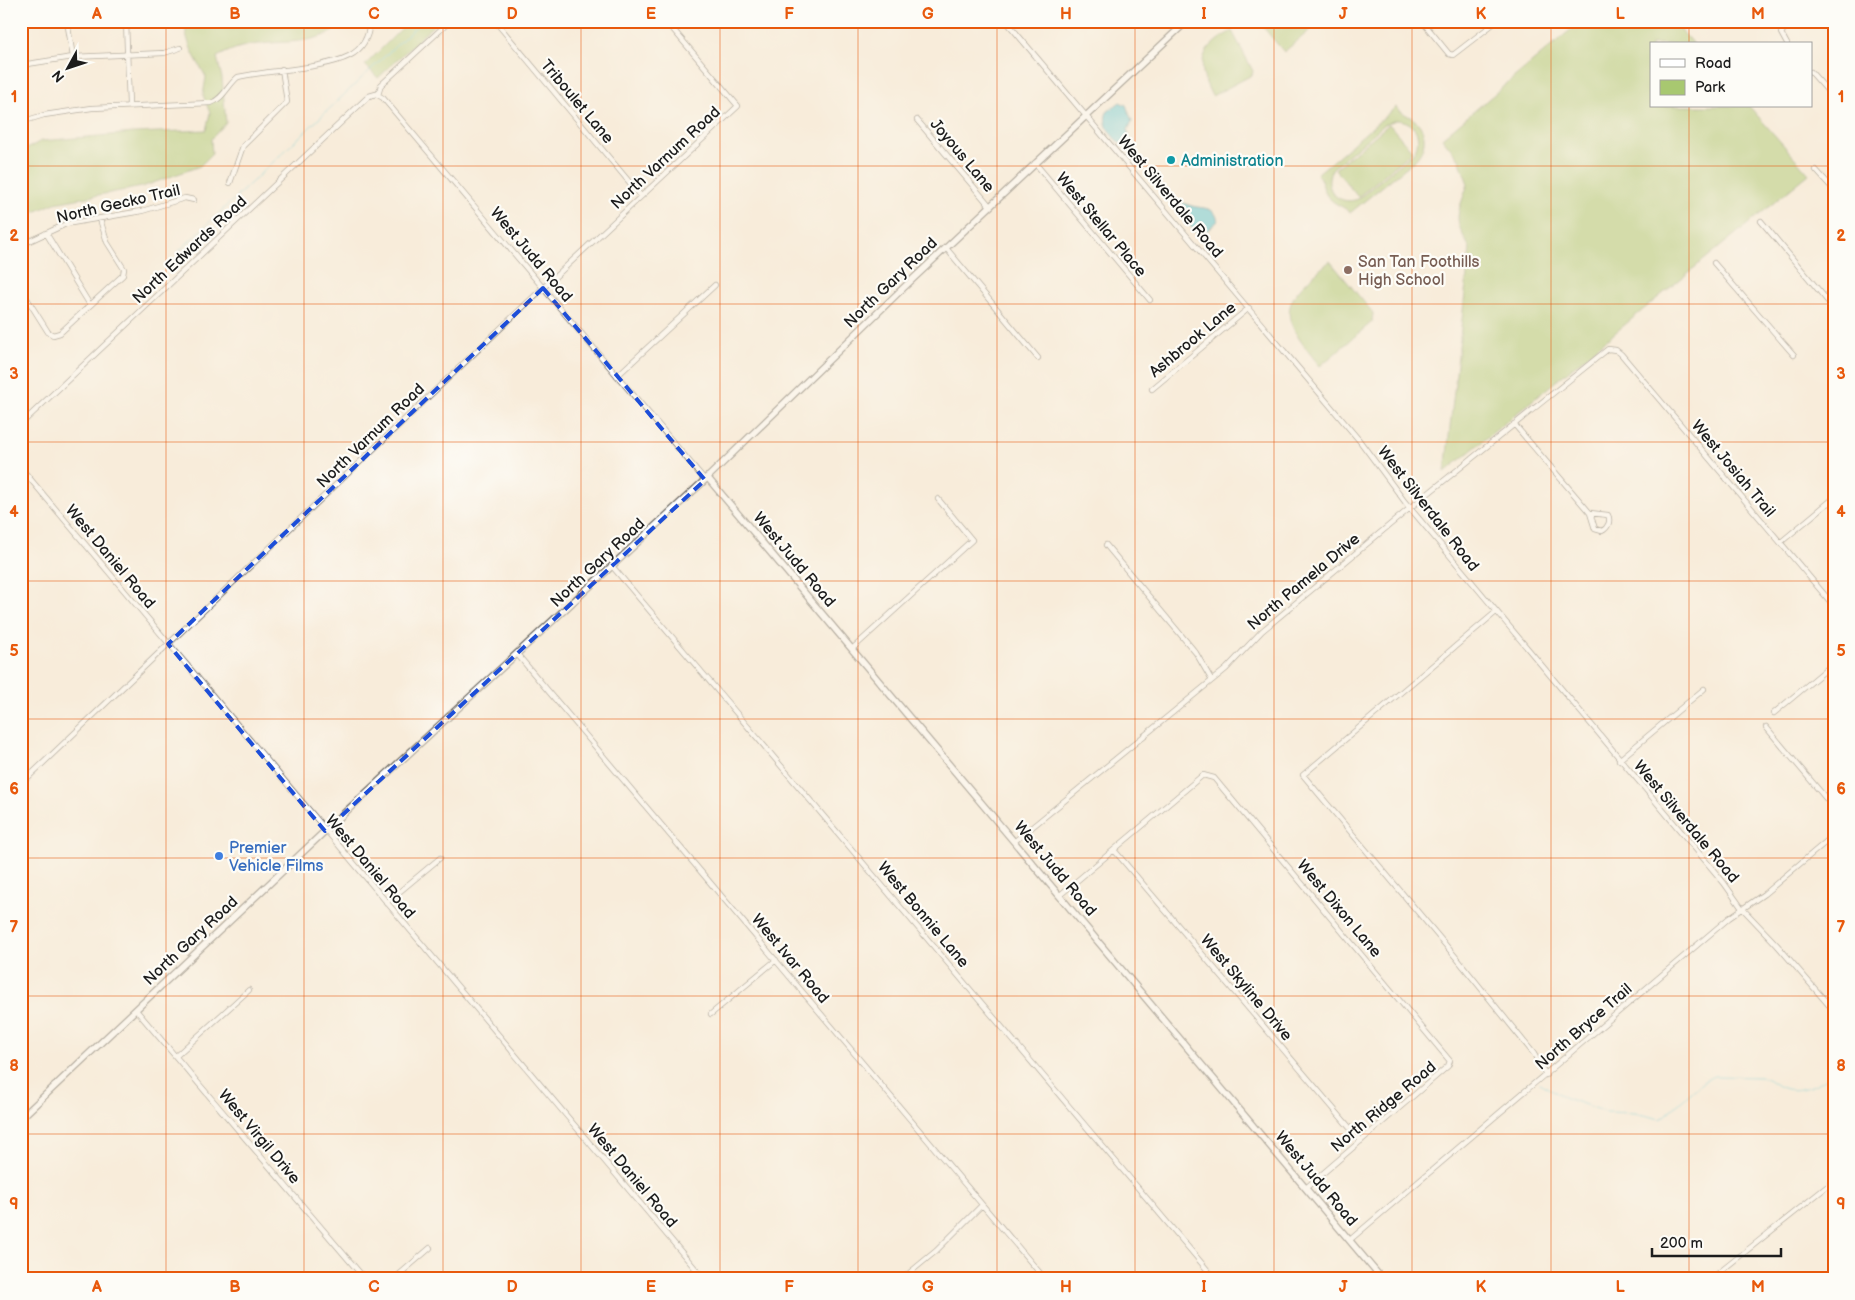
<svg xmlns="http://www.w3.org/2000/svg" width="1855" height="1300" viewBox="0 0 1855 1300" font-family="'Balsamiq Sans',sans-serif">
<rect width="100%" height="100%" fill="#fdfcf7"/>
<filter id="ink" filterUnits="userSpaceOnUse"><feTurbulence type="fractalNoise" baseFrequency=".02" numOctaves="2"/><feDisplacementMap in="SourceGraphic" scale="10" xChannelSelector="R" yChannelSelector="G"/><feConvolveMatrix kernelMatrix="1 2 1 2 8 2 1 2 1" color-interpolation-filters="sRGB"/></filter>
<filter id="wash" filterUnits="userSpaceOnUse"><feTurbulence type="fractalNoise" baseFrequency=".0096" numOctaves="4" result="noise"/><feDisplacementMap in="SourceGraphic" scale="20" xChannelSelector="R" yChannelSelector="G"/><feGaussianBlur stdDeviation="1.12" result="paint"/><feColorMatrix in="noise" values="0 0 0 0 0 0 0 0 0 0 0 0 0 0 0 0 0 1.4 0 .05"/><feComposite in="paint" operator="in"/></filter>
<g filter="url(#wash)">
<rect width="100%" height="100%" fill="#f8ecda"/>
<path fill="#a8c870" stroke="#627246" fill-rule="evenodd" d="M185,21h156v4c-28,25 -72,12 -106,24 -6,2 -12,5 -18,8l5,21 4,45 -15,16 1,15 -12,12 -58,21 -87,16 -34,15v-66l20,-11 93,-8 72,-3 4,-17 -7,-18 3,-18c-10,-19 -21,-33 -21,-56z
M409,21h29l-60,57 -13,-13z
M1269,21h52l-37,31 -21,-25z
M1581,21h92l20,23h-42v62h98l60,68 -364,298 25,-224c-18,-31 -13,-32 -2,-64l-9,-25 -17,-21z
M1232,31l21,40 -1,4 -40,21c-17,-32 -12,-48 20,-65z
M1396,107c6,7 13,8 20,14 12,11 10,28 -1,39l-65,53c-6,-7 -13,-7 -20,-14 -8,-7 -6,-17 -13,-25zM1396,120c19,0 27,17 18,32l-56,47c-21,8 -37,-13 -25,-31l52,-44z
M1389,124l23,27 -54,46 -23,-28z
M1330,261l43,52 -1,9 -52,44c-43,-52 -42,-62 10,-105z"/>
<path fill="#5bc7d5" stroke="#3c7278" d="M1120,102l6,3 6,16 -4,9 2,13 -5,4c-11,-7 -24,-22 -18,-35z
M1169,196c7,4 15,8 23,10 12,3 23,0 26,15l-16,14 -5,-1 -30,-35z"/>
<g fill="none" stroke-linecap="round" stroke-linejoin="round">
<path stroke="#5bc7d5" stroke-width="1" d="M176,254l246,-233
M1539,1083l27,15 40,14 29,1 25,6 5,-3 39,-35 11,-5 47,1c9,2 13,9 21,11 16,6 42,-5 51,-17"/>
</g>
</g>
<g filter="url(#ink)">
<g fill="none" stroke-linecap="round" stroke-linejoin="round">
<g stroke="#69655e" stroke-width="6">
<path id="minor" d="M67,21l6,36
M126,21l3,84
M495,21l146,175
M1006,21l353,419 46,62 319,381 17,24 36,38 57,66
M1422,21l27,33 4,1 44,-34
M1787,44l-6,-11 10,-12
M21,56l2,9
M21,65l52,-8 91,-4 16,-5
M1811,72l23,26
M378,95l3,-10 69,-64
M917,120l73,86
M21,122l23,-7 48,-7 119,-5c12,-4 17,-18 27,-26 31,-7 85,-8 111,-21 14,-7 20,-21 21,-35
M1035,163l115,137
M1816,170l18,20
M230,183l13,-37 44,-44 -5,-33
M1761,221l70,84
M46,233l44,72
M21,245l45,-21 76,-13 43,-13 9,2
M946,248l92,110
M1714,263l80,92
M21,289l27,43 5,3 7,-2 63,-58 1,-6 -17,-27 -7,-23
M617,376l98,-91
M1152,389l97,-81
M21,424l348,-328 7,-2 7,4 322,382
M1514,424l76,89 18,2c3,6 0,13 -6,16l-7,-2 -5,-16
M21,468l683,811
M1781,542l53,-44
M1106,545l90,108 15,26
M612,566l603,713
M1496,612l-193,163 156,186 75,93 12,21
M852,649l120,-109 -34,-41
M517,654l528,625
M1774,713l60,-50
M1766,727l68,81
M1619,760l85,-71
M21,784l522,-496 195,-182 -72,-85
M1015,841l211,-172 36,-38 148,-123 198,-159 8,1 5,4 213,252
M1114,850l247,291
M1060,895l143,-120 11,3 236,283 -2,5 -141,121
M386,903l54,-45
M136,1010l229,269
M711,1014l65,-54
M176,1056l73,-66
M1351,1239l378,-321 35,-24 70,-59
M21,1274l4,5
M394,1279l36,-31
M902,1279l34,-28 46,-46
M1711,1279l123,-98"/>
</g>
<g stroke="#69655e" stroke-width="8">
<path id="tertiary" d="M707,477l675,802
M21,1118l304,-287 380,-351 193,-187 289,-272"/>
</g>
<use href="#minor" stroke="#fff" stroke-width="4.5"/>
<use href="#tertiary" stroke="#fff" stroke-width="5.5"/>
</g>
</g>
<path d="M0 0H1855V1300H0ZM543,288l162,192 -380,351 -157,-187z" fill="#f8ecda" fill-opacity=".55" fill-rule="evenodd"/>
<path fill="none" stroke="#1d4ed8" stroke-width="4" stroke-dasharray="10 6" stroke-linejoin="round" d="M543,288l162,192 -380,351 -157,-187z"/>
<path fill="none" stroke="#e8590c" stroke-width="1" stroke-opacity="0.55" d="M166,21v1258M304,21v1258M443,21v1258M581,21v1258M720,21v1258M858,21v1258M997,21v1258M1135,21v1258M1274,21v1258M1412,21v1258M1551,21v1258M1689,21v23M1689,106v1173M21,166h1813M21,304h1813M21,442h1813M21,581h1813M21,719h1813M21,858h1813M21,996h1813M21,1134h1813"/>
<circle fill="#0f9aa8" stroke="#fdfcf7" stroke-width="2" cx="1171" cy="160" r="5"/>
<circle fill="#8d6e63" stroke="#fdfcf7" stroke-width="2" cx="1348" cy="270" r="5"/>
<circle fill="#3f7fe0" stroke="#fdfcf7" stroke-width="2" cx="219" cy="856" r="5"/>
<g text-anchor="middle" stroke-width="4.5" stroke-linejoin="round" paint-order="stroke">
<g font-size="16" fill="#1c1c1c" stroke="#fdfcf7">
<text transform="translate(578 101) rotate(50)" y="6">Triboulet Lane</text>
<text transform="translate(963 155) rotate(50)" y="6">Joyous Lane</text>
<text transform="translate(665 157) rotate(-43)" y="6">North Varnum Road</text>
<text transform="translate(1171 196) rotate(50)" y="6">West Silverdale Road</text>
<text transform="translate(118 203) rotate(-13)" y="6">North Gecko Trail</text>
<text transform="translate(1102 224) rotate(50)" y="6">West Stellar Place</text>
<text transform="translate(189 249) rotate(-43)" y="6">North Edwards Road</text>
<text transform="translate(532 254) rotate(50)" y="6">West Judd Road</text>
<text transform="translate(890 282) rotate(-44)" y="6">North Gary Road</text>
<text transform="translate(1192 339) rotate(-40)" y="6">Ashbrook Lane</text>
<text transform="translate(370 435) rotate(-44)" y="6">North Varnum Road</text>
<text transform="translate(1734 468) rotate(50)" y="6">West Josiah Trail</text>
<text transform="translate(1429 508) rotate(52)" y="6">West Silverdale Road</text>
<text transform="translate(111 556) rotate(50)" y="6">West Daniel Road</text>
<text transform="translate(795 559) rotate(50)" y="6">West Judd Road</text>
<text transform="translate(597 562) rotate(-43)" y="6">North Gary Road</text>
<text transform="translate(1303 581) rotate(-40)" y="6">North Pamela Drive</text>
<text transform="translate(1687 821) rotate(50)" y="6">West Silverdale Road</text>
<text transform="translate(371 866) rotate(50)" y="6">West Daniel Road</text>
<text transform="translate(1056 868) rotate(50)" y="6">West Judd Road</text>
<text transform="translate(1340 908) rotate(50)" y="6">West Dixon Lane</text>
<text transform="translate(924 914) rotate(50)" y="6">West Bonnie Lane</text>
<text transform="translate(190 940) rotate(-43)" y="6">North Gary Road</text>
<text transform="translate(791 958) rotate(50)" y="6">West Ivar Road</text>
<text transform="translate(1247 987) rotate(50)" y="6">West Skyline Drive</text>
<text transform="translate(1583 1026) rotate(-41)" y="6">North Bryce Trail</text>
<text transform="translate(1383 1106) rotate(-40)" y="6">North Ridge Road</text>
<text transform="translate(260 1136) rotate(50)" y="6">West Virgil Drive</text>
<text transform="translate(633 1175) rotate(50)" y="6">West Daniel Road</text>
<text transform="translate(1317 1178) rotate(50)" y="6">West Judd Road</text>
</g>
<g font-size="16" fill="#0d838f" stroke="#fdfcf7" text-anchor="start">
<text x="1181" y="166">Administration</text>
</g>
<g font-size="16" fill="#785e54" stroke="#fdfcf7" text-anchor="start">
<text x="1358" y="267">San Tan Foothills<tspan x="1358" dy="18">High School</tspan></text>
</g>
<g font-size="16" fill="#366cbe" stroke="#fdfcf7" text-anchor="start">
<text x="229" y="853">Premier<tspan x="229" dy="18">Vehicle Films</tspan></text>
</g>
</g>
<rect width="1855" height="1300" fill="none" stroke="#fdfcf7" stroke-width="55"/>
<rect x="1650" y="42" width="162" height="65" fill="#fdfcf7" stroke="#a3a29f"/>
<rect x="1660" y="59" width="25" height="8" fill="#ffffff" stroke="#a3a29f"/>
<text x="1695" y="68" font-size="15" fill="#1c1c1c">Road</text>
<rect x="1660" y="80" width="25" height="15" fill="#a8c870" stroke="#a3a29f"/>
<text x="1695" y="92" font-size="15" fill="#1c1c1c">Park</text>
<g transform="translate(68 68) rotate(230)" stroke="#fdfcf7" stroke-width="4" paint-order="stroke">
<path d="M0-4L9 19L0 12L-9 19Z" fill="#1c1c1c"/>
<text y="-8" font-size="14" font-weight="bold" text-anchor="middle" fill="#1c1c1c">N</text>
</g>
<path d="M1652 1248v8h129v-8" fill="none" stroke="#1c1c1c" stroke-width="2.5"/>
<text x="1660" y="1248" font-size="15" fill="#1c1c1c" stroke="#fdfcf7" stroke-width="4" paint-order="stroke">200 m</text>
<rect x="28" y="28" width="1800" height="1244" fill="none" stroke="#e8590c" stroke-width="2"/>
<g font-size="16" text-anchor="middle" font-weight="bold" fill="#e8590c">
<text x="97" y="19">A</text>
<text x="235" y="19">B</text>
<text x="374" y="19">C</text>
<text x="512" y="19">D</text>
<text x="651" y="19">E</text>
<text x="789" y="19">F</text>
<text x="928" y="19">G</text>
<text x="1066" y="19">H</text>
<text x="1204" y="19">I</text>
<text x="1343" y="19">J</text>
<text x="1481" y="19">K</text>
<text x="1620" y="19">L</text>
<text x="1758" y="19">M</text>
<text x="14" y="102">1</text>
<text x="1841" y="102">1</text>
<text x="14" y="241">2</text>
<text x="1841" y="241">2</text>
<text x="14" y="379">3</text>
<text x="1841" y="379">3</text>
<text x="14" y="517">4</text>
<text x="1841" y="517">4</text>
<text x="14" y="656">5</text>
<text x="1841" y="656">5</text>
<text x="14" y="794">6</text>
<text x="1841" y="794">6</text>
<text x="14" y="932">7</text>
<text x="1841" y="932">7</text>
<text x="14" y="1071">8</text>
<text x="1841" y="1071">8</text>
<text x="14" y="1209">9</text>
<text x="1841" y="1209">9</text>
<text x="97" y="1292">A</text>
<text x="235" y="1292">B</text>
<text x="374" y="1292">C</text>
<text x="512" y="1292">D</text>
<text x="651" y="1292">E</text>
<text x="789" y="1292">F</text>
<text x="928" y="1292">G</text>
<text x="1066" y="1292">H</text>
<text x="1204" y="1292">I</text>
<text x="1343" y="1292">J</text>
<text x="1481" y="1292">K</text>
<text x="1620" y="1292">L</text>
<text x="1758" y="1292">M</text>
</g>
</svg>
